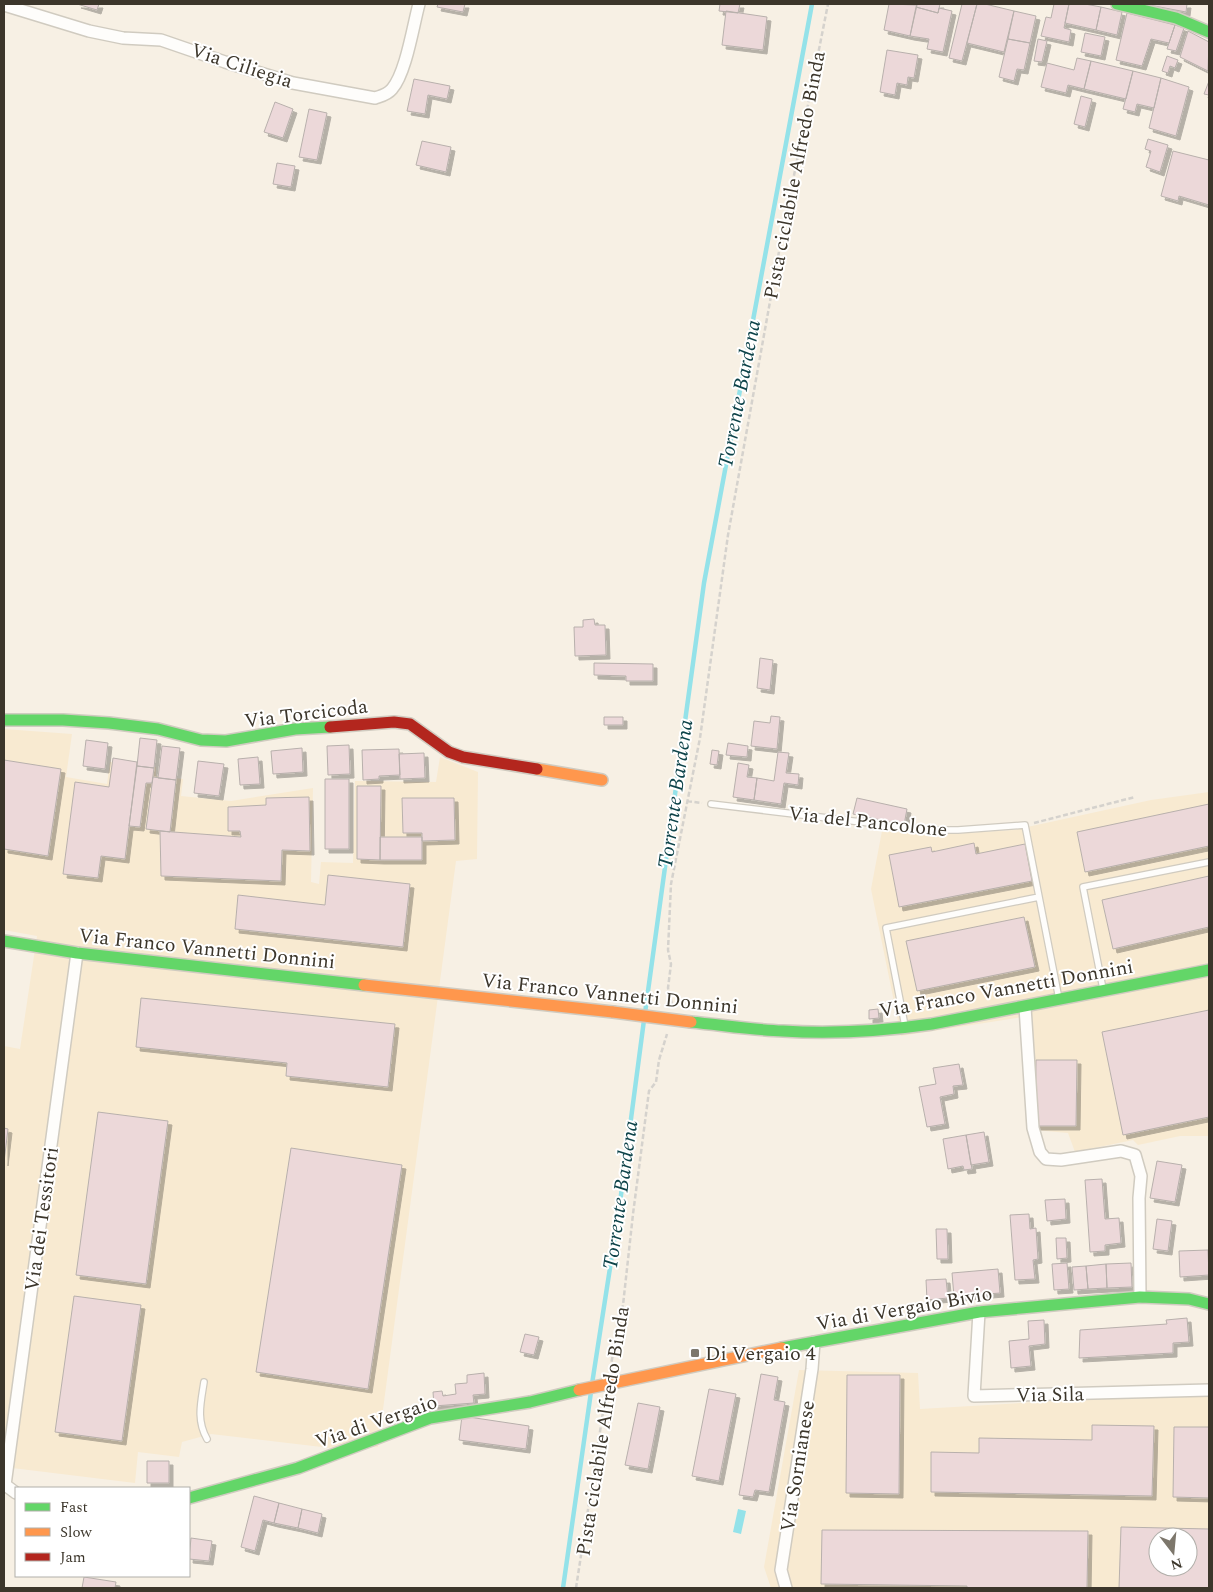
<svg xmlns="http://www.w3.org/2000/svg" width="1213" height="1592" viewBox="0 0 1213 1592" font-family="Spectral,serif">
<defs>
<filter id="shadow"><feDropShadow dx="4" dy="4" stdDeviation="0" flood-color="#0004"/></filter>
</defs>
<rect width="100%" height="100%" fill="#f7f0e4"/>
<path fill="#f8ead1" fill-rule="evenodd" d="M4,729l68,5 -6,43 41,7 3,-22 46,5v9l27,3 -2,17 50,5 82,-13 -2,94 8,2 2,-22 32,1 2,-82 81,1 4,-25 38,15 -1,87 -21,2 -78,586 -48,1 -119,-14 -29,8 -3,15 -41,-5 -3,31 -131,-16v-421l16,3 17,-113 -33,-6z
M1209,792v344h-29l-42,9 -5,-5 -58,12 -7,-19 -33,-3 -6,-114 -128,20 -30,-147 11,-58 50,4 82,-5 137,-30z
M799,1370l119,3 2,36 289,-17v196h-438l-7,-21zM1158,1537h30v30h-30z"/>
<path fill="#94e2e9" d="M738,1509l8,2 -5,23 -8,-2z"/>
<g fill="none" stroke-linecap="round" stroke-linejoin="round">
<path stroke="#94e2e9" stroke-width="4.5" d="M645,1013l59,-430 108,-579
M592,1384l27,-174 25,-190
M563,1588l28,-196"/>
</g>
<path fill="#ecd8d9" stroke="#b8b0ac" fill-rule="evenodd" filter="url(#shadow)" d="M77,4h22l-2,6z
M438,4h27l-2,8 -26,-5z
M720,4h20l-2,9 -19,-2z
M889,4l28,1 -7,31 -26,-6z
M917,4h23l-2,9 -22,-6z
M962,4h15l-15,57 -13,-3z
M977,4h8l29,7 -10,41 -37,-9z
M1054,4h15l-5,24 7,2 -2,12 -28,-6 5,-19 5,1z
M1069,4h16l16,3 -5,23 -31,-7z
M1144,4h43l-1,8z
M916,7l22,6 1,-5 13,3 -9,41 -16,-3 2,-10 -19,-3z
M1101,7l21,5 -5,23 -21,-5z
M726,11l41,6 -4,33 -41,-5z
M1014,11l22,5 -6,27 -22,-4z
M1127,13l48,12 -6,18 -18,-4 -9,27 -26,-6z
M1175,25l9,3 -8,23 -9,-2z
M1188,31l21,11 -1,29 -28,-14z
M1085,33l20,4 -4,19 -20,-4z
M1008,39l22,4 -6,27 -7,-1 -3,12 -15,-4z
M1038,39l9,2 -5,21 -8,-1z
M887,50l31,5 -4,23 -6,-1 -1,8 -10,-2 -2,12 -15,-3z
M1167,56l11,4 -3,8 -5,-2 -2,7 -6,-2z
M1077,58l14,3 -7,28 -16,-4 -2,8 -25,-6 6,-24 27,7z
M1091,61l42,10 -7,28 -42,-10z
M1133,71l28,7 -7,30 -17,-4 -2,8 -12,-3z
M1161,78l28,9 -13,49 -27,-8z
M414,79l36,7 -3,13 -19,-4 -3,19 -18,-3z
M1209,81v14l-5,-1z
M1081,96l11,3 -7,28 -11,-3z
M275,102l18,7 -10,29 -19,-6z
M309,109l18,4 -10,47 -18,-3z
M1148,139l20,6 -8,27 -14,-5 5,-16 -6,-2z
M422,141l29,6 -5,25 -30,-7z
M1173,151l36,9v45l-30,-9 -1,5 -17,-5z
M277,163l18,3 -4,21 -18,-3z
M594,619l1,6h10l1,30 -31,1 -1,-29h9v-7z
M760,658l13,2 -3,30 -13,-2z
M594,663l59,1v17h-27v-5l-32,-1z
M771,716l9,1 -3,32 -26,-3 3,-25 16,2z
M604,717h19v8h-19z
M140,738l17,2 -3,28 -17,-2z
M86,740l22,3 -3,26 -22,-3z
M728,743l20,3 -1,11 -21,-2z
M349,745l1,29 -22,1 -1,-29z
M162,746l18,2 -4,32 -18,-2z
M302,748l1,24 -30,2 -2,-23z
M399,749l1,26 -21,1v3l-16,1 -1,-30z
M712,750l7,1 -2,14 -7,-1z
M778,752l11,1 -3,20 13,1 -1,11 -14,-2 -3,21 -27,-4 3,-22 17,3z
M424,753l1,25 -25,1 -1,-25z
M258,757l2,27 -20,1 -2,-26z
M113,758l24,4 -12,97 -24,-3 -3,22 -35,-4 12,-92 34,5z
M4,760l57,9 -13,87 -44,-7z
M198,761l26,3 -5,32 -25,-3z
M738,763l11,2 -2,12 10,1 -3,22 -21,-3z
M137,766l17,2 -2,15h-6l-6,44 -11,-1z
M153,777l23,3 -6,52 -24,-3z
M325,779h24v70h-24z
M357,786h24l-1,74 -23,-1z
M309,797l1,54 -28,-1 -1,31 -120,-5 -1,-45 81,6 -1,-6h-12v-24l38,-2v-7z
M402,798h52l1,42 -33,1v-8h-19z
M857,798l50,11 -3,16 -51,-11z
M1209,804v42l-124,26 -8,-40z
M380,837h42v23h-42z
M974,843l2,11 49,-10 7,37 -133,26 -10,-52 42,-8 1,5z
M328,875l82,9 -7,63 -168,-18 3,-34 87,10z
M1209,876v51l-96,22 -11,-49z
M1024,917l11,50 -118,24 -11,-50z
M141,998l254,26 -7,63 -102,-11 1,-13 -151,-16z
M878,1009l1,9 -10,1v-9z
M1209,1010v107l-86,18 -21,-103z
M1036,1060h41l-1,66h-41z
M959,1064l4,21 -10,1 1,8 -14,3 5,27 -18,3 -8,-40 17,-3 -3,-16z
M98,1112l70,9 -22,163 -70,-9z
M4,1128l4,1 -4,33z
M984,1132l5,30 -18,3 -5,-30z
M966,1135l6,34 -8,1 -1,-4 -15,3 -5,-30z
M291,1148l111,17 -34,224 -112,-17z
M1157,1161l25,4 -7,37 -25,-4z
M1102,1179l3,40 14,-1 2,25 -16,2v6l-15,1 -5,-72z
M1065,1199l1,20 -19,2 -2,-21z
M1029,1214l1,15 6,-1 2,31 -5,1 2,19 -20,1 -5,-65z
M1157,1219l15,2 -4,30 -15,-2z
M936,1229h11l1,30h-11z
M1056,1238h10l1,20 -10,1z
M1208,1250l1,25 -29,2 -1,-26z
M1067,1263l2,26 -15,1 -2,-26z
M1131,1263l1,24 -25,1 -1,-24z
M1106,1264l1,24 -19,1 -2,-23z
M1086,1266l2,23 -14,1 -2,-23z
M998,1269l2,24 -46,4 -2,-24z
M946,1279l2,19 -21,2 -1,-20z
M74,1296l67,9 -19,136 -67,-9z
M1187,1318l2,24 -16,1v10l-94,5 1,-28 87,-6 -1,-4z
M1044,1320l1,24 -16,2 2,20 -20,2 -2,-27 20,-2 -1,-18z
M525,1334l14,3 -5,18 -14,-3z
M484,1373l1,21 -12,1 1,8 -40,3 -1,-14 9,-1 1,5 13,-2 -1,-10 12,-1v-8z
M761,1374l17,3 -4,23 11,2 -16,90 -14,-2 -2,7 -14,-2z
M847,1375h53l-1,119 -53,-1z
M709,1389l27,5 -17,87 -27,-5z
M638,1403l22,4 -12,62 -23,-4z
M462,1416l67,10 -3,23 -67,-9z
M1092,1425l62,1 -2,70 -221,-4v-40l48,1v-15l113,2z
M1174,1427h35v71l-36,-1z
M147,1461h22v22h-22z
M254,1496l25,7 -5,20 -11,-3 -8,31 -14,-4z
M279,1503l23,6 -4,19 -24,-5z
M302,1509l20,5 -4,19 -20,-5z
M1121,1527l88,2v59h-90zM1158,1537h30v30h-30z
M822,1530l266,1 -1,57h-120v-2l-146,-2z
M191,1538l21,3 -3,20 -20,-2z
M84,1577l32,5 -1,6h-33z"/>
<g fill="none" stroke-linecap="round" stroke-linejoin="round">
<g stroke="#d0cbc0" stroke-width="8">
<path id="lane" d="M711,804l217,26h30l67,-5 34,174
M1103,989l-20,-102 126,-25
M905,1026l-19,-98 153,-31
M204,1382c-3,20 -8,38 3,57"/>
</g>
<g stroke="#d0cbc0" stroke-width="14">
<path id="street" d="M4,5l85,26 34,7 38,2 64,22 68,21 82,15c6,-2 12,-3 17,-9 14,-16 21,-63 27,-85
M1025,1007l8,121 7,24 6,7 15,1 60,-9 14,4 6,21 -2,22 1,99
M979,1312l-5,84 235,-6
M4,1484l12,9
M5,1485l72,-532
M786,1588l-5,-18 31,-201 2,-27"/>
</g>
<g stroke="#d0cbc0" stroke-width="14">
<path id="fast" d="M1117,4l59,14 33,14
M4,720h59l46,3 49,6 43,11 25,1 69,-12 35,-2
M4,941l73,12 287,32
M691,1022c31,3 61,8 92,9 49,3 100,0 149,-7l277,-54
M782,1348l197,-36 161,-15 49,2 20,5
M189,1498l109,-30 132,-50 100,-16 49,-12"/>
</g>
<g stroke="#d0cbc0" stroke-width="14">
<path id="slow" d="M537,769l65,11
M364,985l249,27
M579,1390l203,-42"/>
</g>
<g stroke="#d0cbc0" stroke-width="14">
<path id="jam" d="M330,727l64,-5 16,2 39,28 14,5 74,12"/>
</g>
<path stroke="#d5d2cd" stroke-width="2.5" stroke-dasharray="5 2.5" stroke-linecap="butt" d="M687,801l15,2
M1034,823l101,-26
M672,1004l-4,-16 3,-24 -3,-14 3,-66 29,-146 28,-203 52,-289 48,-242
M610,1369l13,-64 10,-91 16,-123 7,-9 3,-22 8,-26
M576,1588l29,-189"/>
<use href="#lane" stroke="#fefdfb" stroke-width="5.5"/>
<use href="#street" stroke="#fefdfb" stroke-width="11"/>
<use href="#fast" stroke="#63d668" stroke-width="11"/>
<use href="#slow" stroke="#ff974d" stroke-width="11"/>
<use href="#jam" stroke="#b3261e" stroke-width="11"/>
<g stroke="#d0cbc0" stroke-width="14" stroke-linecap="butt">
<path id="slow-bridge" d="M613,1012l78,10"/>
</g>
<use href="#slow-bridge" stroke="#ff974d" stroke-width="11"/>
</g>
<rect fill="#7d776c" stroke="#fff" stroke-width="2" x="690" y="1348" width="10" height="10" rx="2.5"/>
<g text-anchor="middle" stroke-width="4" stroke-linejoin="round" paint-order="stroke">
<g font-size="20" fill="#3c362b" stroke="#fff">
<text transform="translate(242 65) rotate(18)" y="7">Via Ciliegia</text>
<text transform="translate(794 175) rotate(-79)" y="7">Pista ciclabile Alfredo Binda</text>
<text transform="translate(306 713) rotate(-7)" y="7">Via Torcicoda</text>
<text transform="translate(868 821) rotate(6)" y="7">Via del Pancolone</text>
<text transform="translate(207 948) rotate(6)" y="7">Via Franco Vannetti Donnini</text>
<text transform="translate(1006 988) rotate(-10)" y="7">Via Franco Vannetti Donnini</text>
<text transform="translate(610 993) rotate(6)" y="7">Via Franco Vannetti Donnini</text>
<text transform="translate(41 1219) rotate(-82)" y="7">Via dei Tessitori</text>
<text transform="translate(904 1308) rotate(-10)" y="7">Via di Vergaio Bivio</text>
<text transform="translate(1050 1394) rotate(-1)" y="7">Via Sila</text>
<text transform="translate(376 1421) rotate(-19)" y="7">Via di Vergaio</text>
<text transform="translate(602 1431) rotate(-81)" y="7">Pista ciclabile Alfredo Binda</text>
<text transform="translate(797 1466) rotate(-81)" y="7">Via Sornianese</text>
</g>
<g font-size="20" fill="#3c362b" stroke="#fff" text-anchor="start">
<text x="705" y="1360">Di Vergaio 4</text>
</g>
<g font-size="21" font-style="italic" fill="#0d4349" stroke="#fff">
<text transform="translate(739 394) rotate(-79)" y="7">Torrente Bardena</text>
<text transform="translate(675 794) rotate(-82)" y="7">Torrente Bardena</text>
<text transform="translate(620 1195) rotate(-82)" y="7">Torrente Bardena</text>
</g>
</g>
<rect width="1213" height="1592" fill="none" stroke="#3c362b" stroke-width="10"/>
<rect x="15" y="1487" width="175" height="90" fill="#ffffff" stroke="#b1afaa"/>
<rect x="25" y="1503" width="25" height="8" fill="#63d668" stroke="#b1afaa"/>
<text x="60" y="1512" font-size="15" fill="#3c362b">Fast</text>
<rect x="25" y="1528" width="25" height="8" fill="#ff974d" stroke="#b1afaa"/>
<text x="60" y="1537" font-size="15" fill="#3c362b">Slow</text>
<rect x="25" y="1553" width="25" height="8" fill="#b3261e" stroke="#b1afaa"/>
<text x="60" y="1562" font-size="15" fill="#3c362b">Jam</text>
<g transform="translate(1173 1552) rotate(164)"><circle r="24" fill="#ffffff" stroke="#b1afaa"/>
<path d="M0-4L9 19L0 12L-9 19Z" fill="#7d776c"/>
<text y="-8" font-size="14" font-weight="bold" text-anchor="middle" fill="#3c362b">N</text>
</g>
</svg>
